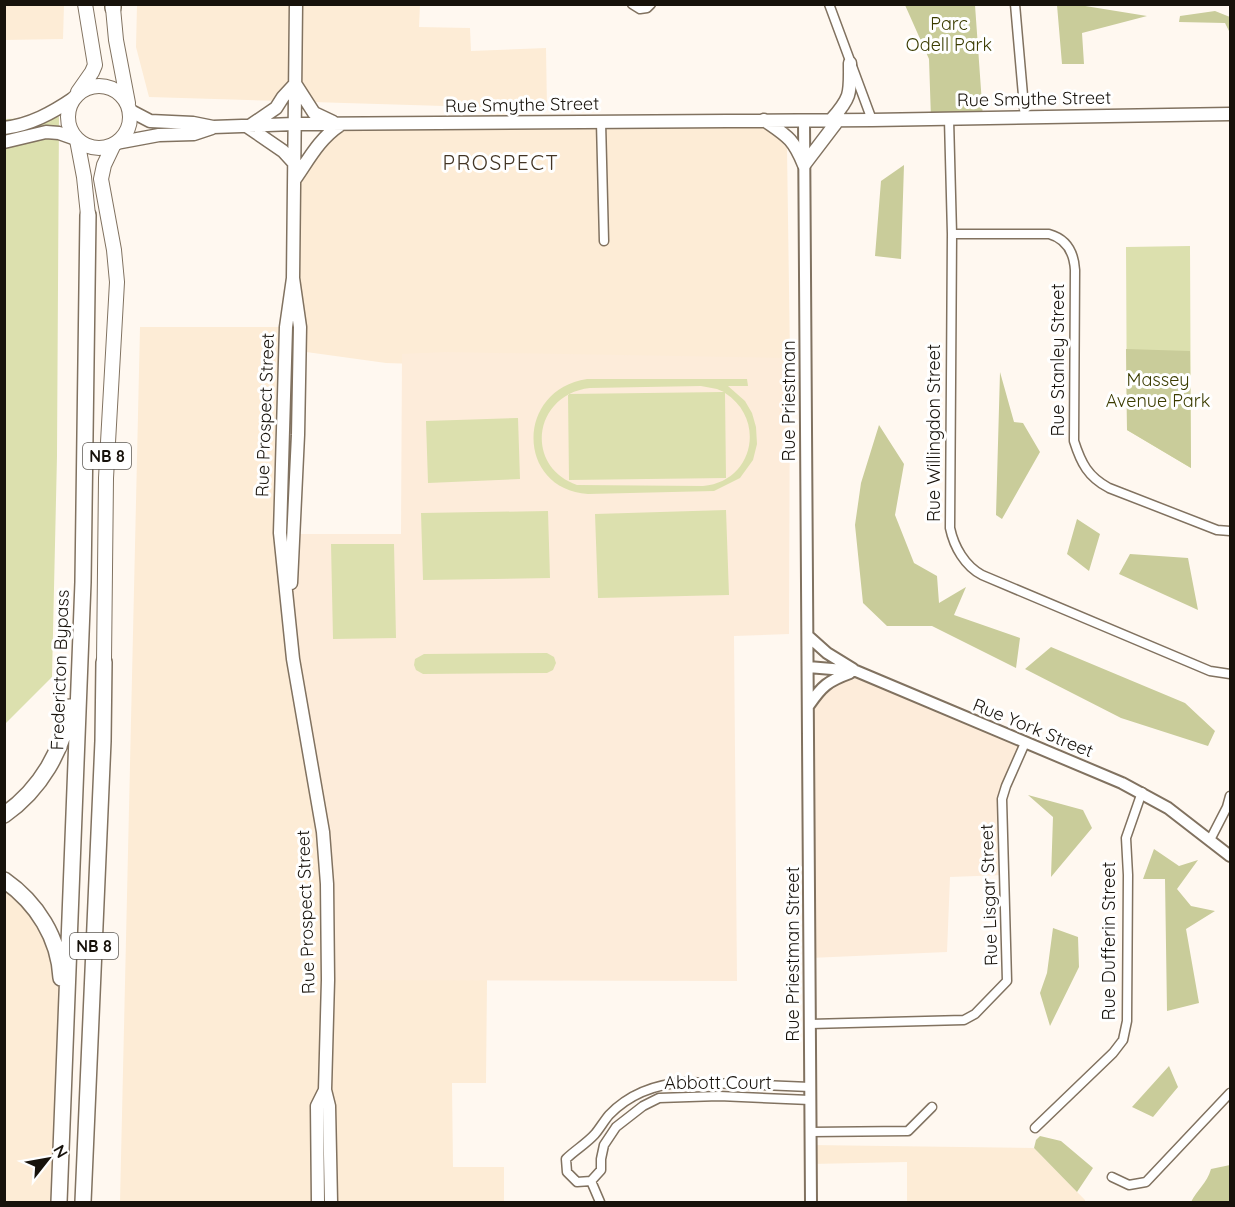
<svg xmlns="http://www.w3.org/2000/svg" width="1235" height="1207" viewBox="0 0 1235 1207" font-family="Quicksand,sans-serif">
<rect width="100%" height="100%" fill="#fff8f0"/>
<path fill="#fdecd6" d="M4,5h60l-1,34 -58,1z
M137,5h283l-1,22 51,1 1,23 75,-3 1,61 -398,-12 -13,-50z
M498,114l103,8 162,-2 24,28 3,210 -342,7 -62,-2 -87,-12 -3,-177 9,-21 6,-9 9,-9 22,-8z
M140,327h146l-6,206 43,299 5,148h159l-1,103h-34l1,84h51v35h-173l-2,-96h-12l1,96h-198z
M4,880l27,24 29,63 -1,235h-54z
M811,1145l223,3 51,52v2h-178v-40l-96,2z"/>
<path fill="#fdecda" d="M444,352l346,6 -1,276 -55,2 3,345 -409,-1 -1,-96 -38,-258 5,-92h107l1,-180z
M856,671l169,72 -19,43 -2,89 -54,2 -3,75 -137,6 -1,-253 12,-17z"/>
<path fill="#dce0ae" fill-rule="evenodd" d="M59,117l-2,339 -5,221 -47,47v-605z
M1190,246l1,222 -64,-38 -1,-183z
M587,379h160l1,7h-20l17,15 7,12 4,14 1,17 -4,16 -13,18 -26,13 -126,3c-72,-5 -73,-104 -1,-115zM701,386l16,3 7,3 -156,2 1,86 157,-2 -1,-85c42,27 28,89 -22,93l-126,-1c-54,-19 -43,-91 13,-97z
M518,418l2,61 -92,4 -2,-62z
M726,510l3,85 -131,3 -3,-84z
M548,511l2,67 -127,2 -2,-67z
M331,544h63l2,94 -63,1z
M547,653l7,4 2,6 -3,7 -6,3 -124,1 -7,-4 -2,-5 1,-6 9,-5z"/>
<path fill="#c9cc9a" d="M905,5h70l8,113 -52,1 -2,-60z
M1057,5h22l68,11 -65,17 2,31h-22z
M1215,11l15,6v16l-5,-10 -46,-1 1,-6z
M904,165l-3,94 -26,-3 6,-75z
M1126,349l64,2 1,117 -64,-38z
M1000,372l14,50 9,1 17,29 -38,67 -6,-4z
M879,425l25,39 -9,51 19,48 23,13 2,27 27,-16 -12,28 66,23 -4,30 -84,-42h-45l-24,-23 -8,-78 6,-42z
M1077,519l23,15 -11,37 -22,-17z
M1130,554l58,4 10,52 -79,-36z
M1051,647l134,56 30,28 -7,15 -87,-28 -96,-49z
M1028,795l55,15 9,18 -41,49 2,-60z
M1154,849l25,17 19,-6 -21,29 14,17 24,5 -29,18 13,74 -32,8 -2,-132h-22z
M1053,928l25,9 1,30 -29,59 -10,-33 7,-20z
M1169,1066l9,21 -25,30 -21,-10z
M1040,1136l21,5 32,27 -16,24 -43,-44 2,-8z
M1230,1165v37h-39c6,-12 16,-19 20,-33z"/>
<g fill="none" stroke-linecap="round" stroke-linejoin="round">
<g stroke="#817260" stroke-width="11">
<path id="minor" d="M632,4l8,5 7,-1 4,-4
M829,4l43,116
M1015,4l10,114
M949,119l3,115 -2,294c4,19 15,38 32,47l228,96 20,3
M601,122l3,119
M952,234h97c18,5 25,19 26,36l-1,171c7,22 14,36 35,47l108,42 13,1
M1210,840l17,-33 3,-11
M810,1024l154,-4 11,-6 32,-33 -5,-182 4,-13 19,-43
M810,1087l-124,-5c-30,2 -56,11 -77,33 -5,6 -9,13 -14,19 -9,10 -20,16 -29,25l1,13 10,10 14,-1 10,-11v-11l3,-14 12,-18 27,-21 16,-8 60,-2 91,4
M1035,1128l78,-75 10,-13 4,-19 1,-146 -2,-37 16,-46
M811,1132l97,-1 24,-24
M1112,1177l17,8 17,-3 84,-89
M591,1181l9,21"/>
</g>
<g stroke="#817260" stroke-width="14">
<path id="tertiary" d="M804,120l7,1082
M808,636l19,17 26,16
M808,667l48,4 266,112 46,25 62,48
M809,705c13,-19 19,-24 41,-32"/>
</g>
<g stroke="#817260" stroke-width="15">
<path id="secondary" d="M296,85l18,28 19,9
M129,110l21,11 43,2 20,4 81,-3 578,-4 358,-6
M832,119c20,-23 18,-26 18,-56
M764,120c23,16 29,18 40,45l35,-46
M251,125l25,-17 7,-11 12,-13
M248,127l35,24 11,12
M4,128c26,-3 48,-15 70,-30
M4,142l42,-10 13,1 17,6
M116,143l43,-8 35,-1 18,-6
M295,179c14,-20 24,-40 45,-54
M293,278l-7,49 -6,206 13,126 30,173 4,52 1,96 -3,110 4,16 2,96
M291,583l7,-148 2,-108 -7,-49 3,-274
M318,1202l-1,-96 8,-16"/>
</g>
<g stroke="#817260" stroke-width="16">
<path id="trunk" d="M113,8l3,32 12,63
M68 117a31 31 0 1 1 62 0a31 31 0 1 1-62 0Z
M78,92l14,-20 3,-7 -10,-61
M77,140l7,37 4,38
M104,662l2,-184 11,-196 -3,-32 -13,-71 3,-14 10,-21"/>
</g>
<g stroke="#817260" stroke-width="18">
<path id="motorway" d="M113,8v-4
M4,815c37,-26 59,-65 66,-108
M4,880c33,23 55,58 57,98
M59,1202l24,-620 5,-367
M83,1202l20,-461 1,-79"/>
</g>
<use href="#minor" stroke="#fff" stroke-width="8"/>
<use href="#tertiary" stroke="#fff" stroke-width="10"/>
<use href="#secondary" stroke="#fff" stroke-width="12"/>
<use href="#trunk" stroke="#fff" stroke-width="14"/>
<use href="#motorway" stroke="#fff" stroke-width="15"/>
</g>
<g text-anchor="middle" stroke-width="6" stroke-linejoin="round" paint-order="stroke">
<g fill="#fff" stroke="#5d5954" stroke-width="1.5">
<rect x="83" y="443" width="48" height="26" rx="4.5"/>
<rect x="70" y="933" width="48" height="26" rx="4.5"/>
</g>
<g font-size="16" font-weight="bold" fill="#17120b">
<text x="107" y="462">NB 8</text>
<text x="94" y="952">NB 8</text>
</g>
<g font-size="18" fill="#3b3c00" stroke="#fff">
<text x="949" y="30">Parc<tspan x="949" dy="21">Odell Park</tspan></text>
<text x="1158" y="386">Massey<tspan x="1158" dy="21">Avenue Park</tspan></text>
</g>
<g font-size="18" fill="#17120b" stroke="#fff">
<text transform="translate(1034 99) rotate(-1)" y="6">Rue Smythe Street</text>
<text transform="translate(522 105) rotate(-1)" y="6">Rue Smythe Street</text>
<text transform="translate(1058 360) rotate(-90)" y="6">Rue Stanley Street</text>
<text transform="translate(789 401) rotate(-90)" y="6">Rue Priestman</text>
<text transform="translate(265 415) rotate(-88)" y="6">Rue Prospect Street</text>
<text transform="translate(934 433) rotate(-90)" y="6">Rue Willingdon Street</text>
<text transform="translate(60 670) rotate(-88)" y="6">Fredericton Bypass</text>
<text transform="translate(1033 728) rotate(22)" y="6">Rue York Street</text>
<text transform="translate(989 895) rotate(-92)" y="6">Rue Lisgar Street</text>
<text transform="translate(306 912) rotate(-92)" y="6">Rue Prospect Street</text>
<text transform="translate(1109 941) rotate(-90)" y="6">Rue Dufferin Street</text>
<text transform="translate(793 954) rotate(-90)" y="6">Rue Priestman Street</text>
<text x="718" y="1089">Abbott Court</text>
</g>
<g font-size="21" letter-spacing="1.5" fill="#433525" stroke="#fff">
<text x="501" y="170">PROSPECT</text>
</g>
</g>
<rect width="1235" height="1207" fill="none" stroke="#17120b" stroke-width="12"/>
<g transform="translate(48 1159) rotate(59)" stroke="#ffffff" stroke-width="4.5" paint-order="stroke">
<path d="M0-4.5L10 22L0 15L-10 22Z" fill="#17120b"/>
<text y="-9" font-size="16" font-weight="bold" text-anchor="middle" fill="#17120b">N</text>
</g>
</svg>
